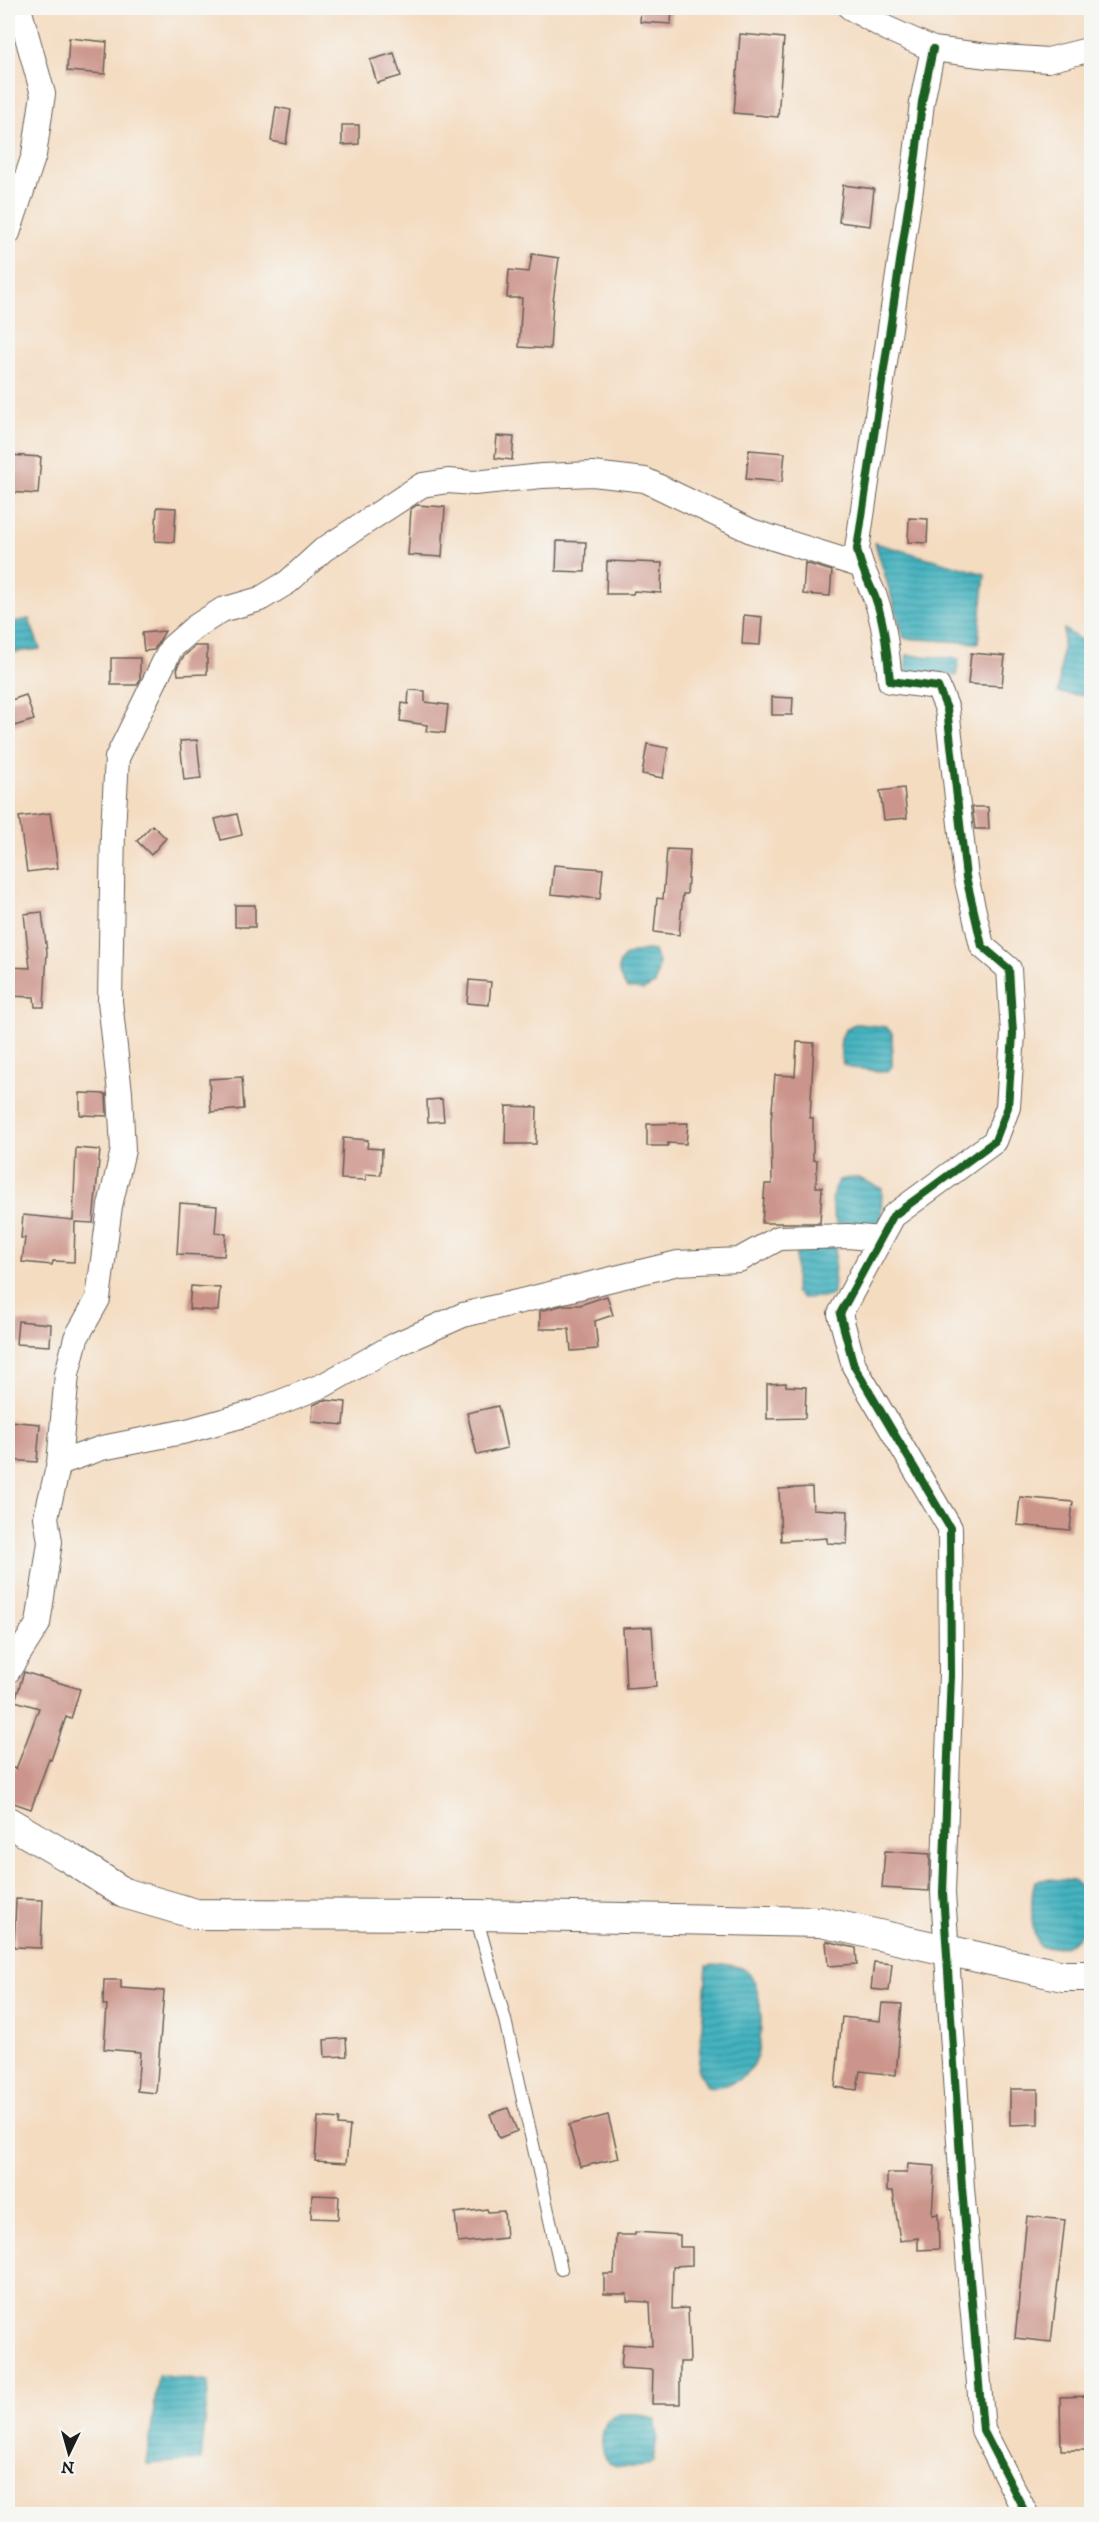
<svg xmlns="http://www.w3.org/2000/svg" width="1099" height="2522" viewBox="0 0 1099 2522" font-family="'IM FELL DW Pica',serif">
<defs>
<pattern id="water-rules" width="6" height="5" patternUnits="userSpaceOnUse" patternTransform="scale(1.5)"><rect width="6" height="5" fill="#44b3c0"/><path d="M0 2.5h6" fill="none" stroke="#38919b"/></pattern>
</defs>
<rect width="100%" height="100%" fill="#f6f6f2"/>
<filter id="ink" filterUnits="userSpaceOnUse"><feTurbulence type="fractalNoise" baseFrequency=".0167" numOctaves="2"/><feDisplacementMap in="SourceGraphic" scale="12" xChannelSelector="R" yChannelSelector="G"/><feConvolveMatrix kernelMatrix="1 2 1 2 8 2 1 2 1" color-interpolation-filters="sRGB"/></filter>
<filter id="wash" filterUnits="userSpaceOnUse"><feTurbulence type="fractalNoise" baseFrequency=".008" numOctaves="4" result="noise"/><feDisplacementMap in="SourceGraphic" scale="24" xChannelSelector="R" yChannelSelector="G"/><feGaussianBlur stdDeviation="1.35" result="paint"/><feColorMatrix in="noise" values="0 0 0 0 0 0 0 0 0 0 0 0 0 0 0 0 0 1.4 0 .05"/><feComposite in="paint" operator="in"/></filter>
<g filter="url(#wash)">
<rect width="100%" height="100%" fill="#f4dcc1"/>
<path fill="url(#water-rules)" stroke="#30686e" stroke-width="1.5" d="M875,543l110,31 -7,69 -74,-5z
M29,619l11,30 -32,4v-30z
M1064,629l27,18v49l-33,-3z
M907,655l52,4 -3,17 -51,-4z
M647,950l7,1 5,13 -4,20 -12,6 -16,-2c-18,-24 -5,-35 20,-38z
M857,1024l29,3 6,6v33l-4,6 -36,-4 -9,-4c-4,-16 -6,-36 14,-40z
M859,1178l23,11 -1,30 -3,6 -42,-2c-4,-12 -8,-40 8,-44 5,-1 11,-1 15,-1z
M836,1243l-3,51 -6,3 -25,1 -7,-6 1,-46z
M1048,1879l26,2 10,9c5,38 -1,61 -44,57 -10,-14 -10,-49 -5,-66z
M723,1964c7,2 17,2 22,6 20,15 19,73 9,94 -8,16 -31,25 -47,22l-9,-15 9,-105z
M158,2375l51,7 -8,78 -54,4z
M639,2414l17,6 1,18 -4,23c-8,6 -15,7 -26,6 -7,0 -13,0 -18,-5 -11,-11 -9,-40 6,-47 6,-2 17,-1 24,-1z"/>
<g id="blocks">
<path fill="#cc958b" d="M641,8h31l-1,16 -31,-2z
M740,34l44,4 -6,79 -44,-4z
M69,38l38,4 -2,32 -38,-3z
M394,53l7,23 -24,7 -7,-23z
M276,107l15,3 -5,34 -15,-3z
M342,125h17v19l-17,1z
M843,185l31,4 -4,37 -31,-4z
M532,254l27,4 -6,43 -3,48 -31,-2 3,-49h-15l2,-28 20,2z
M497,436l17,1 -2,23 -17,-2z
M749,450l36,3 -3,29 -36,-3z
M8,455l33,2 -3,37 -30,-2z
M417,505l28,2 -3,50 -34,-2 3,-46z
M157,507l19,1 -2,34 -19,-1z
M909,518l19,1 -1,24 -19,-1z
M557,541l29,1 -1,30 -29,-1z
M607,561l55,2 -1,30 -27,-2 -1,3h-27z
M805,563l27,8 -2,25 -27,-2z
M744,615l18,2 -2,28 -18,-1z
M165,631l-11,19 -10,1 -2,-18z
M195,646h12v28l-29,1 -1,-8 6,-10z
M971,653l34,3 -3,30 -34,-2z
M111,658h29v22l-3,5h-26z
M409,690l16,1v11l23,3 -3,28 -19,-2 1,-6 -27,-4 2,-18 6,1z
M26,695l8,25 -20,6 -6,-25z
M772,697l21,1 -1,17h-20z
M197,740l4,38 -17,2 -4,-39z
M647,744l21,4 -5,30 -21,-4z
M904,788l3,30 -23,2 -4,-29z
M972,807h16l1,22h-14z
M50,813l8,55 -31,4 -8,-55z
M237,814l5,21 -21,5 -6,-21z
M152,825l14,13 -15,17 -14,-14z
M667,849l23,1 -3,44h-4l-4,41 -25,-3 3,-34 6,1z
M554,865l49,4 -3,30 -49,-5z
M235,905h20v22h-20z
M42,912l5,40 -3,55h-9l-1,-10 -26,-1v-29l22,1 -6,-54z
M469,980l22,2 -2,23 -22,-2z
M797,1042l17,1 -4,75h3v42h4l-1,27h6l-2,36h-58l3,-39h7l-1,-63 4,-46 20,1z
M242,1077l2,32 -33,3 -2,-33z
M80,1093l26,1 1,22 -27,-1z
M442,1099l2,22 -16,1 -1,-22z
M506,1106l31,1 -1,37h-31z
M688,1123l-2,21 -18,-1v3h-21v-22z
M343,1138l25,2 -1,8 15,1 -1,26 -15,-1v6l-25,-1z
M76,1148l24,2 -7,73 -18,-1 -1,40 -21,-1 -1,4 -30,-3 3,-24h-4l2,-23 50,5z
M180,1203l37,3 -2,27 11,1 -2,22 -47,-2z
M191,1286l29,2 -2,23 -29,-2z
M607,1296l6,19 -18,6 3,28 -27,2 -2,-22h-29v-18l24,-6h16z
M18,1321l33,3 -1,22 -34,-2z
M786,1383v3l20,1 -1,31 -38,1v-35z
M324,1400l22,2 -2,23 -32,-3 1,-17z
M498,1406l9,42 -30,7 -10,-42z
M8,1421l32,3 -3,38 -29,-2z
M812,1487l1,22 35,2 -1,33 -20,-1v-5l-46,3 -2,-52z
M1020,1497l53,5 -3,28 -53,-5z
M652,1627l4,60 -30,2 -3,-61z
M24,1672l56,17 -9,30 -5,-2 -15,43 -2,-1 -18,50 -23,-8v-35l8,3 23,-61 -24,-7z
M885,1851l45,3 -1,37 -47,-3z
M16,1899l27,1 -2,48 -27,-1z
M826,1941l30,7 1,16 -29,2z
M874,1962l18,2 -3,27 -18,-2z
M104,1980h17v8l43,3 -8,102 -19,-2 3,-39 -36,-3 3,-44h-4z
M882,2003l20,1 -6,71 -36,-4 -3,19 -22,-3 7,-70 38,4z
M346,2038l1,18 -22,1 -1,-17z
M1010,2089h28v35l-28,1z
M508,2108l9,23 -18,7 -9,-24z
M608,2115l11,43 -39,9 -11,-42z
M318,2117l21,2 -1,6 12,1 -4,37 -31,-2z
M908,2164l27,2 -3,49 6,-1 1,35 -21,1v-12l-18,3 -7,-50h-6v-18h20z
M312,2195l27,1 -1,23 -27,-1z
M487,2209l1,3 16,-1 2,27 -48,5 -3,-30z
M1027,2216l38,4 -14,122 -36,-4z
M635,2232l45,3v12h12v18l-19,1 -1,43 16,-1 2,54h-10v42h-28l1,-34 -32,-2 2,-24 29,2 -2,-44 -23,-1v-7h-23v-20h10l2,-39h19z
M1092,2396v54h-31l-1,-53z"/>
</g>
</g>
<g filter="url(#ink)">
<use href="#blocks" fill-opacity="0" stroke="#685f56" stroke-width="1.5"/>
<g fill="none" stroke-linecap="round" stroke-linejoin="round">
<g stroke="#685f56" stroke-width="14">
<path id="service" d="M476,1916l29,104 56,249"/>
</g>
<g stroke="#685f56" stroke-width="26">
<path id="minor" d="M851,8l35,20 47,21 55,7 60,4 44,-11
M933,49l-11,53 -6,53 -59,394c3,18 11,31 18,48 10,27 12,56 15,84l48,6 9,22 19,168 16,69 27,23 4,65 -5,73 -13,34 -102,75 -53,98 14,52 96,162 1,146 -8,219 19,295 21,242 43,84
M8,233l26,-78 9,-61 -24,-86
M59,1463l8,-89 9,-36 22,-39 12,-93 13,-56 -3,-57 -10,-92 3,-171 4,-72 54,-110 24,-21 27,-17 38,-11 28,-17 35,-32 99,-65 26,-4 26,2 68,-7 51,-2 52,6 106,51 108,34
M8,1671l30,-47 12,-82 -4,-25 13,-54 43,-15 85,-17 68,-19 69,-27 71,-40 68,-30 215,-52 61,-3 40,-22 69,-2 32,3"/>
</g>
<g stroke="#685f56" stroke-width="32">
<path id="tertiary" d="M8,1822l60,35 56,36 72,21 280,1 345,7 242,54h29"/>
</g>
<use href="#service" stroke="#fff" stroke-width="12"/>
<use href="#minor" stroke="#fff" stroke-width="24"/>
<use href="#tertiary" stroke="#fff" stroke-width="30"/>
<g stroke="#f6f6f2" stroke-width="11">
<path id="cycleway" d="M933,49l-11,53 -6,53 -59,394c3,18 11,31 18,48 10,27 12,56 15,84l48,6 9,22 19,168 16,69 27,23 4,65 -5,73 -13,34 -102,75 -53,98 14,52 96,162 1,146 -8,219 19,295 21,242 43,84"/>
</g>
<use href="#cycleway" stroke="#1b5e20" stroke-width="8"/>
</g>
</g>
<rect width="1099" height="2522" fill="none" stroke="#f6f6f2" stroke-width="30"/>
<g transform="translate(69 2453) rotate(185)" stroke="#f6f6f2" stroke-width="4.5" paint-order="stroke">
<path d="M0-4.5L10 22L0 15L-10 22Z" fill="#1c1c1c"/>
<text y="-9" font-size="16" font-weight="bold" text-anchor="middle" fill="#1c1c1c">N</text>
</g>
</svg>
